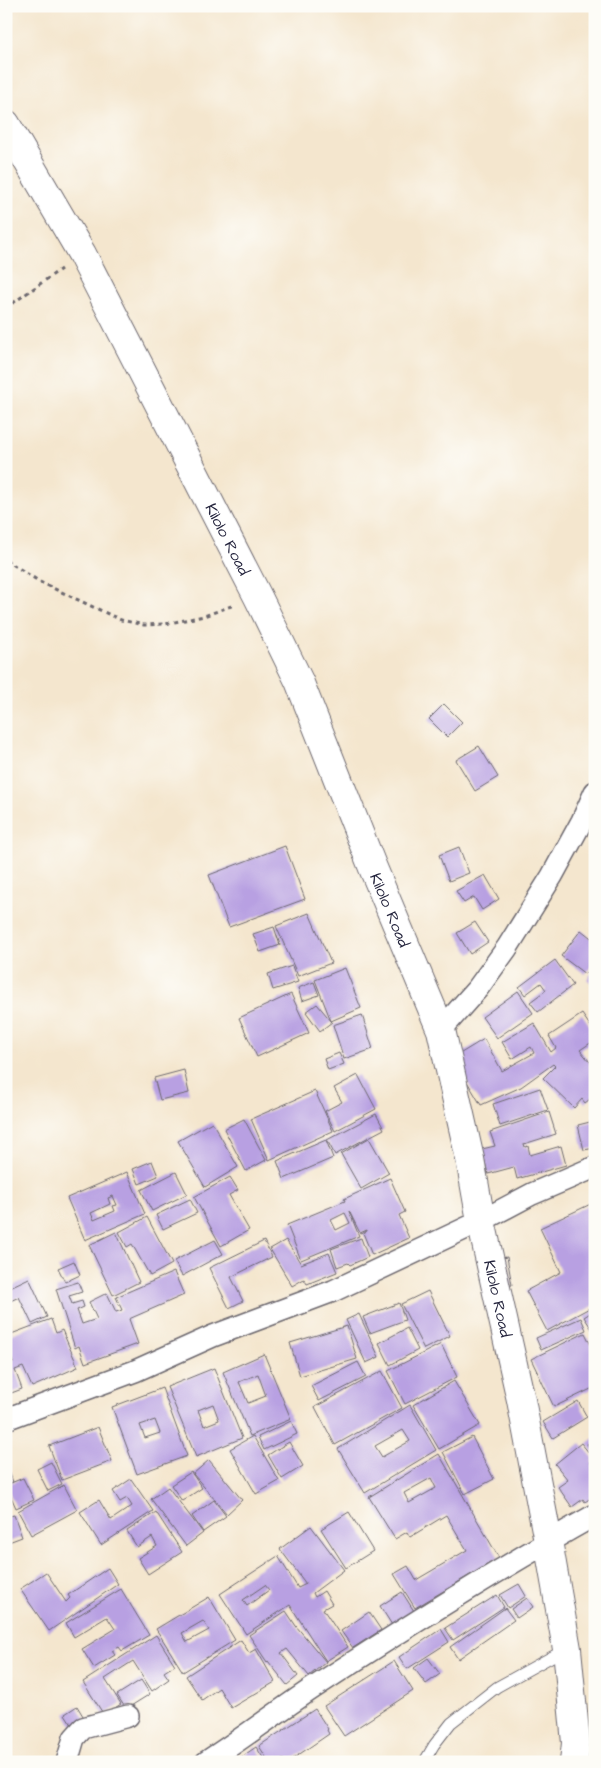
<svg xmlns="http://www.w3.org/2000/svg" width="601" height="1768" viewBox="0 0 601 1768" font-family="'Architects Daughter',sans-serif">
<rect width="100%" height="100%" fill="#fdfcf7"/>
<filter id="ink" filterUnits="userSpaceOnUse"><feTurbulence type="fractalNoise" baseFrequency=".02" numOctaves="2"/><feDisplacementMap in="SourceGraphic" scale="10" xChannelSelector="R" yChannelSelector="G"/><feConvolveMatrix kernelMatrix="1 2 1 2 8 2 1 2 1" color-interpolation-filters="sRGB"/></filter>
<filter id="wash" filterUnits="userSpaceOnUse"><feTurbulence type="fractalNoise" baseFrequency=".0096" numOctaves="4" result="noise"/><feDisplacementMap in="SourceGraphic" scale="20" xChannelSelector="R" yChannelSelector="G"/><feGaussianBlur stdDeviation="1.12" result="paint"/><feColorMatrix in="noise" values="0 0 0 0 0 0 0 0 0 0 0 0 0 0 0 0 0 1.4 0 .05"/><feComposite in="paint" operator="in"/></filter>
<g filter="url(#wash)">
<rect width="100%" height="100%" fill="#f4e6ce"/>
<g id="blocks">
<path fill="#b8a0e2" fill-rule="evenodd" d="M444,704l18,18 -15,15 -18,-18z
M479,746l19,31 -23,14 -19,-31z
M285,846l20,53 -76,28 -20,-52z
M459,847l10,26 -20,8 -10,-26z
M485,875l14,24 -17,11 -8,-13 -10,6 -8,-12z
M309,913l22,50 -33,13 -22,-50z
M475,922l13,20 -18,12 -13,-21z
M274,927l6,18 -20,7 -7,-18z
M581,930l14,11v21l-10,12 -24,-18z
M555,960l18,25 -35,27 -8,-10 16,-12 -5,-7 -16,12 -6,-8z
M292,966l6,16 -25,8 -5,-16z
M345,968l16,40 -30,13 -16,-41z
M595,970v16l-8,-7z
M314,982l5,13 -17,6 -4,-13z
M518,991l15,22 -36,25 -15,-21z
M291,994l18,39 -52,24 -18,-39z
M317,1004l15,18 -12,9 -14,-19z
M582,1014l13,19v7l-15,10 15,18v27l-10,8 -3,-4 -8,9 -31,-30 12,-12 -2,-2 -32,23 -40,18 -28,-47 31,-19 18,32 32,-18 -3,-6 -19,12 -10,-17 32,-19 17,29 5,-4 -7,-12z
M362,1015l11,34 -29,10 -11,-34z
M339,1053l5,11 -16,6 -4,-11z
M184,1070l5,23 -29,7 -6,-22z
M358,1075l18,34 -41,22 -10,-20 17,-9 -8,-14z
M540,1088l8,22 -48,16 -7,-22z
M315,1091l18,40 -64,29 -18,-41z
M549,1112l7,22 -32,10 1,3 3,-1 2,9 31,-9 5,19 -49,14 -3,-12 -26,7 -6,-25 13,-3 -5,-14z
M376,1114l8,15 -49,26 -8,-15z
M244,1119l22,41 -20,11 -22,-42z
M594,1121l1,27 -11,2 -6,-25z
M212,1122l26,45 -33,20 -27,-46z
M369,1138l20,35 -28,16 -20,-35z
M326,1140l7,18 -49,21 -7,-18z
M152,1161l6,15 -19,8 -6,-15z
M127,1172l18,42 -60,26 -18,-42zM113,1196l4,9 -4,1 2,5 -21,9 -3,-7 19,-9 -2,-6z
M176,1172l11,22 -35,17 -11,-21z
M230,1177l8,13 -9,5 20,35 -28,16 -27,-49z
M390,1178l15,34 -6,3 10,23 -37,17 -9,-22 4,-2v-1l-7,3 -11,-22 10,25 -58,24 -14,-35 58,-24 -1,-2zM345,1213l5,10 -14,7 -5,-10z
M190,1199l7,14 -34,16 -7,-14z
M595,1202v103l-48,26 -21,-40 35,-19 -21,-44z
M147,1217l25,47 -22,12 -18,-32 -5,3 -8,-15z
M116,1232l23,50 -26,13 -24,-50z
M361,1238l7,19 -18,8 -2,-2 -11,4 -6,-18z
M215,1240l8,14 -41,22 -8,-15z
M286,1240l15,24 28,-11 8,19 -30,12 -3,-5 -12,7 -22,-37z
M264,1241l8,16 -41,20 12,24 -14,7 -20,-40z
M507,1257l5,28 -11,2 -5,-28z
M74,1261l6,14 -15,7 -7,-14z
M174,1272l10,23 -55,24 9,25 -53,19 -6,-17 -4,2 -19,-59 22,-7 4,10 -13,4 3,8 10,-3 2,6 -7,3 5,14 15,-5 -8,-17 18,-9 9,19 6,-2 -6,-13z
M29,1278l18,39 -15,7 -13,-27 -13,6v-14z
M428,1291l22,45 -26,13 -23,-45z
M399,1303l6,17 -35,13 -7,-16z
M595,1310v24l-11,-17z
M359,1314l20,43 -13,6 -20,-43z
M581,1318l5,12 -45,20 -5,-12z
M6,1319l6,13 -6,2z
M51,1319l5,14 6,-3 16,37 -46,20 -9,-20 -8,3 7,19 -16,6v-35l5,-2 2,5 -7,-19v-8z
M347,1326l10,33 -57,17 -10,-33z
M407,1328l11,22 -28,15 -11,-22z
M585,1333l10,20v34l-41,20 -23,-48z
M441,1344l16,33 -52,27 -17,-33z
M264,1354l27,65 -41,17 -27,-64zM258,1374l8,22 -18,7 -9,-21z
M358,1362l8,15 -47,24 -8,-15z
M214,1368l28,70 -46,19 -29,-70zM213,1404l6,16 -15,6 -6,-16z
M382,1371l20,37 -67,37 -20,-38z
M454,1381l26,44 -41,24 -26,-44z
M162,1388l25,68 -50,18 -25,-67zM155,1420l5,13 -15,5 -5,-13z
M578,1401l9,16 -34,21 -10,-16z
M410,1405l26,45 -71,43 -27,-44zM403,1430l7,11 -28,16 -7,-11z
M291,1421l6,13 -33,16 -6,-13z
M98,1427l14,34 -50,19 -13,-34z
M253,1436l26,45 -23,13 -26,-45z
M472,1437l22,42 -29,15 -22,-42z
M595,1438v17l-8,-11z
M289,1442l14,24 -21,13 -14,-24z
M581,1443l13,16 -4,4 5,-3v35l-10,7 -2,-3 -11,8 -14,-20 10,-7 -13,-16z
M439,1454l60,104 -84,50 -21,-34 14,-8 8,14 51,-30 -21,-35 -36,22 -3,-5 -12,7 -26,-42zM431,1478l5,10 -27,15 -5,-10z
M209,1460l33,40 -15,14 -34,-40z
M51,1462l11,22 -14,7 -11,-22z
M6,1463l7,19 -7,2z
M191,1472l11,16 -20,13 -11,-16z
M23,1478l11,22 -18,8 -10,-23z
M131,1479l22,32 -52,34 -21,-33 19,-12 12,20 21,-14 -5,-8 -7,4 -7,-11z
M64,1485l13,25 -46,25 -13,-24z
M168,1487l35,46 -17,13 -35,-47z
M214,1500l12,16 -23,16 -11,-16z
M156,1512l26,40 -34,22 -10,-16 19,-12 -5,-9 -15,10 -10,-16z
M349,1512l24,39 -27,17 -25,-39z
M14,1515l8,22 -16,6v-26z
M311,1526l33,44 -31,23 2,4 9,-6 8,13 -9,5 25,38 -22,14 -36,-56 -44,29 -26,-40 58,-38 20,32 8,-4 -26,-35zM265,1585l4,5 -22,16 -4,-6z
M108,1568l10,16 -69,47 -29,-42 26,-17 20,30 4,-4 -2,-3z
M519,1584l7,12 -18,12 -8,-13z
M121,1589l28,46 -27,16 -3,-4 -7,4 3,4 -21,13 -12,-19 33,-20 -8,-12 -33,20 -8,-14z
M402,1592l12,19 -22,14 -12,-19z
M497,1595l7,12 -51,33 -8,-12z
M209,1597l26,43 -52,32 -27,-43zM203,1621l6,9 -22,12 -5,-9z
M527,1598l6,9 -16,11 -6,-9z
M505,1608l9,12 -56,39 -8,-12z
M286,1611l10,15 30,36 -17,14 -22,-27 -6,4 17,23 -11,9 -19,-24 -1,1 -18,-27z
M369,1612l12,18 -28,18 -12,-17z
M441,1629l8,13 -42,27 -8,-12z
M156,1635l19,30 -11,7 5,7 -17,12 -19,-30 -28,18 16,25 -17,11 -21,-33z
M241,1640l8,13 7,-4 19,33 -44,26 -12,-20 -17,12 -16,-24z
M428,1658l12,16 -14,10 -12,-16z
M394,1661l19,30 -69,45 -20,-30z
M141,1680l9,14 -24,15 -9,-14z
M77,1706l9,15 -12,7 -9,-14z
M315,1709l13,20 -1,1 2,4 -41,28h-4l-1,-3 -3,3h-11l-10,-16z
M256,1747l10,15h-32z"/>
</g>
</g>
<g filter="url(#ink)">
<use href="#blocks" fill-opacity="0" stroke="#6c676e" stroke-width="1"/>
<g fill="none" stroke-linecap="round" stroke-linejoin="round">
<g stroke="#6c676e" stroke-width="12">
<path id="lane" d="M424,1762l10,-17 17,-22 46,-36 67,-37"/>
</g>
<g stroke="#6c676e" stroke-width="24">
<path id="street" d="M441,1030l37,-42 29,-40 45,-72 30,-55 13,-29
M6,1419l129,-48 78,-35 120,-45 148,-70 51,-27 63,-27
M67,1762l7,-24 9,-10 45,-12
M206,1762c36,-23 71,-50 107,-74 92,-60 185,-119 282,-173"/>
</g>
<g stroke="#6c676e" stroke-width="30">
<g id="secondary">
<path id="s1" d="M6,124l76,130 176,343 41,84 74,187 68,162 29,129 11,62 40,179 27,141 19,108 9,94 -2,19"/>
</g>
</g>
<path stroke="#6c676e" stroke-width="3" stroke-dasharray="4 4" stroke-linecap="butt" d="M6,308l55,-39
M6,560l34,22 81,38 23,5 21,-1 39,-8 30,-11"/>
<use href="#lane" stroke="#fff" stroke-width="10"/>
<use href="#street" stroke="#fff" stroke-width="21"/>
<use href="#secondary" stroke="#fff" stroke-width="28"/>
</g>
</g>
<g text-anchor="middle" stroke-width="4.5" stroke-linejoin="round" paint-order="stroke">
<g font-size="16" fill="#22223b" stroke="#fdfcf7">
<text dy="6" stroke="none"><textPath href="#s1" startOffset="471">Kilolo Road</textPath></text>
<text dy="6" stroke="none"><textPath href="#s1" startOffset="876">Kilolo Road</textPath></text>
<text dy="6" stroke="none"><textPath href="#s1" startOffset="1281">Kilolo Road</textPath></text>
</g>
</g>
<rect width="601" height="1768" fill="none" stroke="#fdfcf7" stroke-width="25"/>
</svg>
